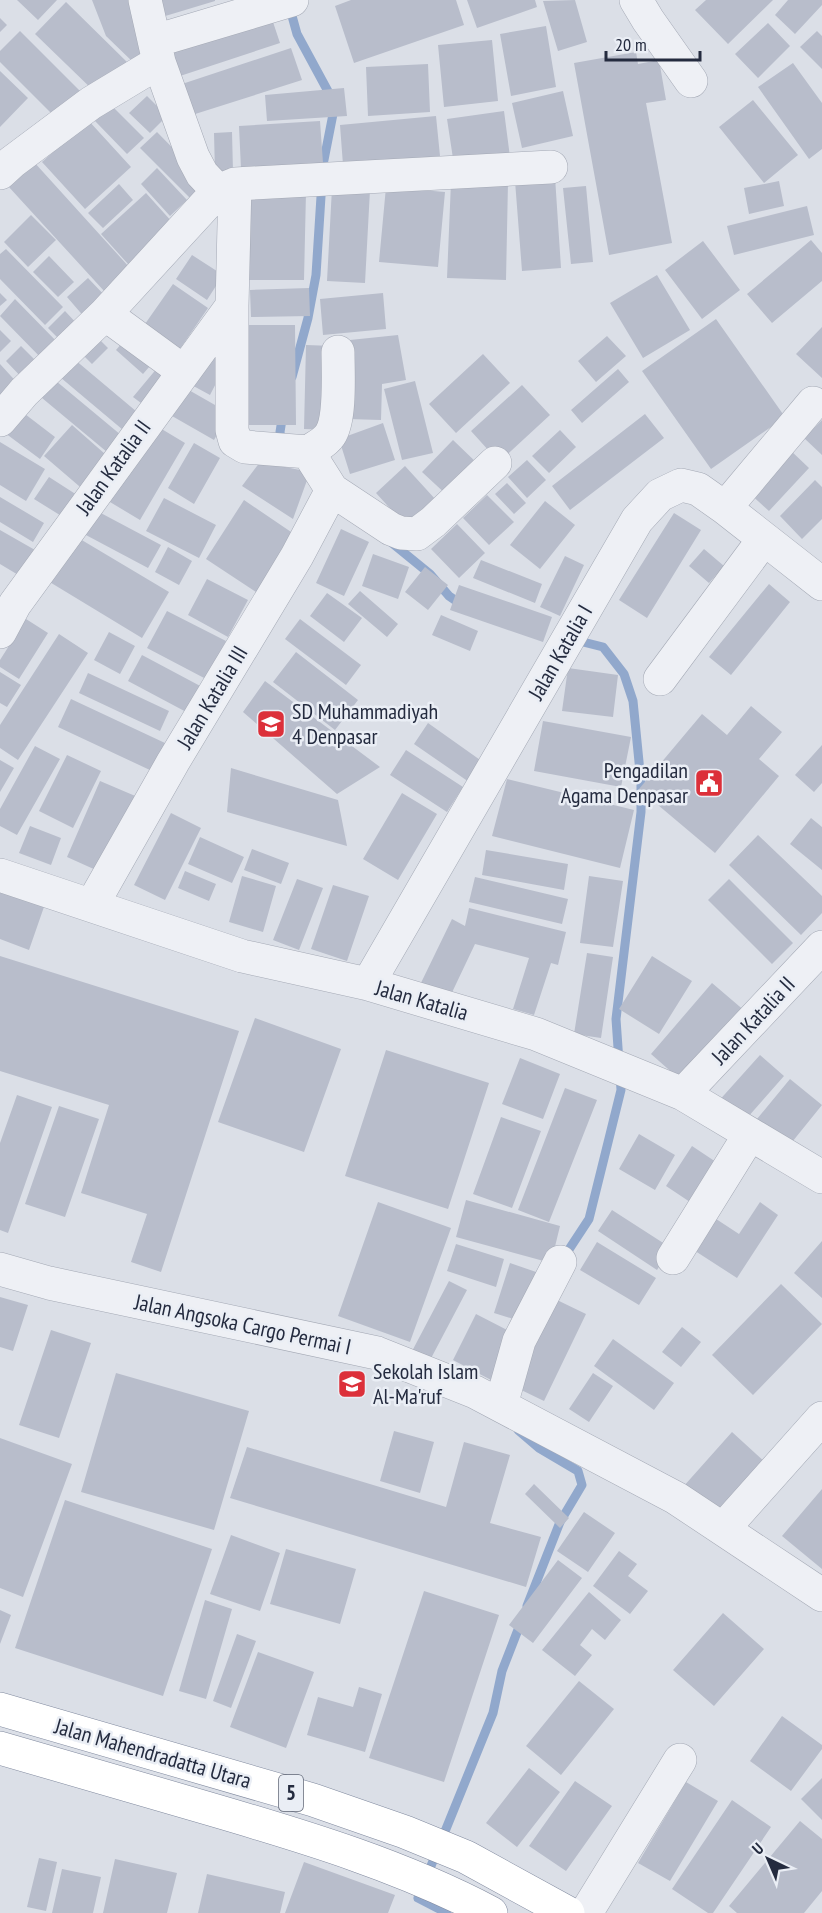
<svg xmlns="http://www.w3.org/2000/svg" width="822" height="1913" viewBox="0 0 822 1913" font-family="'PT Sans Narrow',sans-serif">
<rect width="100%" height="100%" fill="#dbdfe7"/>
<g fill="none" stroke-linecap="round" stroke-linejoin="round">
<path stroke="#91a8cc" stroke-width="9" d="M289,5l8,29 33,61 4,14 -11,56 -7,110 -8,43 -16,59
M282,444l-2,-12 3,-19
M392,543l38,31 19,22 13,9
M575,640l28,7 21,27 9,27 8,81v30l-25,207 3,43
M564,1257l25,-38 32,-129 -1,-15
M518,1430l21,18 39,23 4,14 -22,37 -33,84
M447,1913l-29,-15 75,-185 9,-42 19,-49"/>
</g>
<path fill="#b8bdcb" d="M17,0h40l-19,20z
M92,0h39l19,58 -14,7 -30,-29z
M157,0h58v1l-53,16z
M351,0h105l8,25 -110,38 -19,-57z
M467,0h68l2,7 -60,21z
M575,0l12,42 -29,9 -15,-50z
M706,0h67l-45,44 -33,-34z
M788,0h34v5l-27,29 -20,-19z
M66,2l63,62 -31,31 -63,-61z
M270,13l10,30 -100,33 -10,-30z
M0,18l7,7 -7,7z
M768,23l22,23 -32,32 -23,-24z
M546,26l10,61 -45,9 -11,-62z
M20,31l62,62 -26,25 -56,-56v-11z
M817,31l5,5v33l-22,-22z
M492,40l6,61 -54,6 -6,-62z
M291,48l11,32 -110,35 -10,-31z
M636,52l2,12 21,-4 7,40 -20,3 26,140 -63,12 -35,-192z
M793,63l29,40v46l-13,10 -51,-72z
M428,64l2,48 -62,4 -2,-49z
M0,71l28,27 -28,29z
M344,88l3,28 -80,5 -2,-26z
M563,91l10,45 -51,12 -10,-45z
M147,96l20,20 -17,17 -21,-20z
M753,100l45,55 -34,28 -45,-56z
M111,105l33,33 -17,16 -32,-33z
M504,111l6,46 -56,8 -7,-46z
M436,116l4,40 -97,9 -3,-40z
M88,120l43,47 -46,42 -43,-47z
M320,121l3,42 -82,6 -2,-43z
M157,132l50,51 -16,16 -51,-51z
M232,132l1,40 -18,1 -1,-40z
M34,162l96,106 -25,24 -97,-106z
M157,168l30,32 -17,16 -29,-32z
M555,177l6,91 -39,3 -7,-90z
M779,181l5,25 -35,8 -5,-26z
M451,182h57l-2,98 -59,-2z
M119,184l14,16 -30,28 -15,-15z
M586,186l7,76 -22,2 -8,-76z
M386,187l59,5 -7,75 -59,-5z
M332,188l38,2 -5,93 -38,-2z
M247,192h59l-2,88h-58z
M146,193l27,30 -45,41 -27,-30z
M807,206l7,29 -80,20 -7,-29z
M31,215l25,25 -28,27 -24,-25z
M811,240l11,13v28l-50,42 -25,-29z
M703,241l37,49 -38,29 -37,-49z
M6,249l57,58 -18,18 -45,-46v-25z
M192,255l31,20 -16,25 -31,-21z
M49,256l25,26 -16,15 -25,-25z
M657,275l33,55 -47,28 -33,-55z
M88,278l20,21 -22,20 -19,-22z
M173,284l35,24 -35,51 -35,-25z
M309,288l1,28 -59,1 -1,-27z
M0,293l7,7 -7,6z
M383,293l3,36 -63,6 -3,-36z
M15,299l45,46 -16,16 -44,-45z
M65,311l14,15 -17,16 -14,-14z
M716,319l69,98 -74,52 -69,-98z
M249,325h46l1,100h-47z
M822,327v51l-26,-24z
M0,330l11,11 -11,11z
M93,333l15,15 -16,16 -15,-15z
M129,335l27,24 -13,15 -27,-24z
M398,335l8,45 -24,4 -1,36 -34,-1 3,-79z
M607,336l19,20 -30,26 -18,-21z
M306,345l27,1 -3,84 -26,-1z
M21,346l21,21 -16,15 -20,-21z
M207,347l22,11 -19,37 -22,-12z
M68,354l75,63 -14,18 -75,-63z
M483,354l27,29 -54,50 -27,-29z
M163,361l15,13 -29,35 -16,-12z
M0,364l21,23 -21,16z
M618,369l11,13 -47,41 -11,-13z
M50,376l71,59 -14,17 -71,-59z
M415,381l18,72 -31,7 -18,-71z
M180,385l49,28 -15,27 -49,-28z
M522,385l28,30 -51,47 -28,-31z
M21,411l34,26 -15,22 -35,-26z
M645,414l19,24 -94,72 -18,-24z
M822,420v35l-18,-17z
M383,423l12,37 -45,14 -11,-35z
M72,425l41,36 -27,31 -42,-36z
M155,425l30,18 -45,77 -30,-18z
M560,430l16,17 -27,26 -17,-17z
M453,440l26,25 -30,32 -27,-25z
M0,442l45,27 -19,32 -26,-16z
M194,443l26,15 -26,46 -26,-16z
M789,449l20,19 -40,43 -21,-19z
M527,460l19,20 -19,18 -19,-21z
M260,462l50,10 -17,47 -51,-33z
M405,466l31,34 -29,27 -31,-34z
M49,477l28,18 -14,22 -29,-18z
M815,480l7,7v32l-20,20 -22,-23z
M507,483l19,20 -12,11 -19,-20z
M487,495l27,27 -25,23 -26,-27z
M0,497l44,26 -11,19 -33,-20z
M164,498l52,27 -17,33 -53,-27z
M244,500l53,36 -38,58 -53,-35z
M545,501l30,24 -35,44 -30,-24z
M97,511l64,34 -13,23 -64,-34z
M674,513l27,17 -54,88 -28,-18z
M457,524l28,29 -26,25 -28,-29z
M341,529l28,13 -25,54 -28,-13z
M0,530l35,20 -15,26 -20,-12z
M75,536l94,56 -27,46 -94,-57z
M168,547l24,14 -13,24 -24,-13z
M704,549l20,17 -15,17 -20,-17z
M373,554l36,13 -11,32 -36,-13z
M565,556l19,9 -24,51 -20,-9z
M481,560l61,24 -7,19 -62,-25z
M425,567l23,18 -20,25 -23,-18z
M207,579l41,21 -20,37 -40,-22z
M769,584l21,18 -59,73 -22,-18z
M459,585l93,32 -9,25 -93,-32z
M360,591l38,33 -11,13 -39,-33z
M327,593l35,25 -18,24 -34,-26z
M167,611l59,30 -20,38 -59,-31z
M441,615l37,16 -8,20 -38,-16z
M26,619l22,14 -29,46 -19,-12v-7z
M300,619l61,46 -15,20 -61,-46z
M109,632l26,14 -15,28 -26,-14z
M59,634l29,19 -70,107 -18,-12v-23z
M296,652l62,48 -23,30 -62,-48z
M142,655l62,33 -14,26 -62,-33z
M568,668l50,7 -5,42 -51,-6z
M0,672l21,13 -14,22 -7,-4z
M88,673l81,38 -9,20 -81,-38z
M265,681l115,86 -43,27 -94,-82z
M71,699l94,44 -13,28 -94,-44z
M751,706l31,26 -23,27 20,17 -64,77 -76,-64 63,-75 25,21z
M543,721l88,16 -10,50 -87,-16z
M428,723l55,39 -14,20 -55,-38z
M822,745v38l-8,9 -19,-17z
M35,746l25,13 -43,76 -17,-9v-17z
M406,750l57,37 -16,25 -57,-37z
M67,755l34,16 -28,57 -34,-17z
M0,760l14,8 -14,24z
M231,768l107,32 9,46 -120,-34z
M507,779l127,31 -14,58 -128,-32z
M100,781l40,17 -33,77 -40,-18z
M402,793l35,21 -39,66 -35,-21z
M171,813l30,15 -36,72 -31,-15z
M811,818l11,9v43l-32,-26z
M30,826l31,12 -10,27 -32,-12z
M758,835l64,61v17l-21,22 -72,-70z
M200,837l44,20 -12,26 -44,-19z
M252,849l37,14 -8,21 -37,-14z
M486,850l82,14 -4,26 -82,-15z
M185,871l31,13 -7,17 -31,-13z
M242,876l34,10 -13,46 -34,-10z
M589,876l34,5 -10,66 -33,-4z
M475,877l93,22 -6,25 -93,-22z
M297,879l26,9 -24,62 -26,-10z
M729,879l64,64 -21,21 -64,-64z
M333,885l36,11 -22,65 -36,-12z
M0,888l45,16 -16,46 -29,-11z
M469,908l97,24 -8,33 -7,-2 -17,52 -21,-6 16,-51 -54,-14 -28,59 -29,-14 34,-70 13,7z
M587,953l26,4 -12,81 -27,-4z
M0,956l239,75 -78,241 -30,-10 16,-48 -66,-21 28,-88 -109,-34z
M652,956l40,25 -33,53 -40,-25z
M712,983l34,29 -62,71 -33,-29z
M255,1018l86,31 -37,103 -86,-30z
M386,1050l103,33 -41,126 -103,-33z
M760,1055l24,21 -44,50 -24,-22z
M520,1058l40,16 -17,45 -41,-15z
M790,1079l32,26 -38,47 -32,-27z
M565,1088l32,12 -48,122 -31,-12z
M17,1095l35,12 -44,126 -8,-3v-87z
M59,1106l40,13 -34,98 -40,-13z
M501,1117l40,14 -29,77 -39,-14z
M639,1134l36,21 -20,35 -36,-21z
M692,1146l30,20 -26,40 -30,-20z
M466,1200l94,26 -9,37 -95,-26z
M378,1202l73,26 -41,114 -72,-26z
M760,1202l18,13 -41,63 -48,-31 21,-32 29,19z
M612,1210l59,38 -14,22 -59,-39z
M822,1241v57l-28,-25z
M597,1242l59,36 -17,27 -59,-35z
M456,1244l48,15 -8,28 -49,-16z
M510,1263l29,10 -16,49 -29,-9z
M449,1281l18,9 -39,74 -18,-9z
M781,1284l41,40 -69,71 -41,-40z
M0,1297l28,8 -15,46 -13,-4z
M557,1300l29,14 -42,87 -29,-14z
M476,1314l41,21 -24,46 -40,-21z
M682,1327l19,15 -20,25 -19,-15z
M51,1330l40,13 -32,95 -40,-13z
M613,1339l61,44 -20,27 -60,-44z
M116,1373l133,38 -35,119 -133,-38z
M593,1373l20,13 -24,36 -20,-13z
M394,1431l40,11 -14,51 -40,-12z
M732,1432l34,31 -49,54 -34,-30z
M0,1438l72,26 -49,133 -23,-9z
M464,1442l46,13 -20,68 51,14 -15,50 -296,-89 17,-51 199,60z
M534,1484l35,34 -9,10 -35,-34z
M822,1489v80l-40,-33z
M65,1500l147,49 -49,147 -148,-48z
M584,1512l31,21 -27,39 -31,-21z
M231,1535l49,18 -20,58 -50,-17z
M286,1549l70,20 -16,55 -70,-20z
M619,1551l18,13 -9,12 20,15 -18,23 -37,-28z
M558,1560l24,18 -49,65 -24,-18z
M424,1591l75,24 -55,167 -75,-24z
M589,1592l32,28 -16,20 -13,-11 -12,16 12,10 -17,21 -33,-26z
M205,1600l27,9 -26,90 -27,-8z
M0,1610l11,5 -11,29z
M723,1613l41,36 -50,57 -41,-36z
M237,1634l19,7 -25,67 -18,-7z
M258,1652l56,20 -28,76 -56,-21z
M579,1681l35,28 -53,66 -35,-29z
M359,1687l23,7 -17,58 -58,-17 11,-38 35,10z
M782,1716l40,29v4l-31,42 -41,-30z
M529,1768l31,24 -43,55 -31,-24z
M822,1778v42l-21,-21z
M575,1781l37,25 -46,65 -37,-25z
M686,1782l32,19 -48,80 -32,-18z
M732,1800l39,27 -58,86h-5l-36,-24z
M800,1821l22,18v52l-18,22h-67l-8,-7z
M39,1858l18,4 -11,49 -19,-4z
M115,1859l62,14 -10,40h-64z
M304,1862l91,33 -7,18h-103z
M62,1869l39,8 -8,36h-41z
M207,1874l78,18 -5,21h-82z"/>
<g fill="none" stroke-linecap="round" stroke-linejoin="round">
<g stroke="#a4a9b5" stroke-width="34">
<path id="minor" d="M145,0l14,62 34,95 9,17 16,17
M636,0l12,20 43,61
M155,41l137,-41
M0,173l12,-11 79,-59 68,-41
M235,184l-3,122v124l3,11 10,6 63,5 24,38 59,39 10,4 16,1 16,-12 62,-59
M105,314l78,57
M0,420l24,-28 81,-78 113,-123 17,-7 316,-17
M308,452c7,-5 17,-9 22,-17 11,-16 8,-63 8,-83
M725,508l88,-105
M0,632l15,-28 217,-298
M660,679l104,-140
M0,875l242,81 126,28 168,50 147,60 139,83
M92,905l81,-143 124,-206 35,-66
M368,984l269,-464 23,-25 21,-10 17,4 27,19 97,76
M683,1094l139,-147
M673,1258l77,-124
M0,1269l49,14 328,70 98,39 201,106 146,97
M501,1405l18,-64 41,-79
M723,1529l99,-111
M586,1913l94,-153"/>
</g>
<g stroke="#818a9f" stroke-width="34">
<path id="highway" d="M0,1709l313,91 92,32 61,25 102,56
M0,1748c70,21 140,41 210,61 96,28 192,57 281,104"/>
</g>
<use href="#minor" stroke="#eef0f5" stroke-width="33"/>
<use href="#highway" stroke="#fff" stroke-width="33"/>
</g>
<defs>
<g id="school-square" transform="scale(1.5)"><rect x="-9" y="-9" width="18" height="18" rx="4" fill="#dc303a" stroke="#eaeef5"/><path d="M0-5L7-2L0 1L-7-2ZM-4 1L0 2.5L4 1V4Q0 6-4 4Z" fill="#fff"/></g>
<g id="civic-square" transform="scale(1.5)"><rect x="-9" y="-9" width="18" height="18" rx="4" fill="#dc303a" stroke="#eaeef5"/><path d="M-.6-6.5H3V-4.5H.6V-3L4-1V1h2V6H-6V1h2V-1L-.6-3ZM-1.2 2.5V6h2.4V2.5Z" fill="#fff"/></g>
</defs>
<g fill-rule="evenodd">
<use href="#school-square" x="271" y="724"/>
<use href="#civic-square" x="709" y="783"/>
<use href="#school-square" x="352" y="1384"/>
</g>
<g text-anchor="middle" stroke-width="5" stroke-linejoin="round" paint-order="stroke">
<rect fill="#eaeef5" stroke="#5f6676" stroke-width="1.5" x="279" y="1775" width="24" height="36" rx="4.5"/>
<g font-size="21" font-weight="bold" fill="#242b3f">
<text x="291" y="1800">5</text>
</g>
<g font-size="22" fill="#242b3f" stroke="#eaeef5">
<text transform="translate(113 467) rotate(-54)" y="8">Jalan Katalia II</text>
<text transform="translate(560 652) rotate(-60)" y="8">Jalan Katalia I</text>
<text transform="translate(212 697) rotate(-59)" y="8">Jalan Katalia III</text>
<text transform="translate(422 1000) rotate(16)" y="8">Jalan Katalia</text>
<text transform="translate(753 1020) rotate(-47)" y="8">Jalan Katalia II</text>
<text transform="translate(243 1324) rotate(12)" y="8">Jalan Angsoka Cargo Permai I</text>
<text transform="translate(153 1753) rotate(16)" y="8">Jalan Mahendradatta Utara</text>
</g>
<g font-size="22" fill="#242b3f" stroke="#eaeef5" text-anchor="start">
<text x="292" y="719">SD Muhammadiyah<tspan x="292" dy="25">4 Denpasar</tspan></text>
<text x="688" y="778" text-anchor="end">Pengadilan<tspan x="688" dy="25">Agama Denpasar</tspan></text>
<text x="373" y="1379">Sekolah Islam<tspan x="373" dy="25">Al-Ma'ruf</tspan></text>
</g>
</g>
<g transform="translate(768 1859) rotate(316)" stroke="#eaeef5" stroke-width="4.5" paint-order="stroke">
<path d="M0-4.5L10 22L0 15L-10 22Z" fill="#242b3f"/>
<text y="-9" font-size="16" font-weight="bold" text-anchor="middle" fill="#242b3f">U</text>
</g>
<path d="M606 51v9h94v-9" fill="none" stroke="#242b3f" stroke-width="3"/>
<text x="615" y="51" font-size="18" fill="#242b3f" stroke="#eaeef5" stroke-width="4.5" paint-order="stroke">20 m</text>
</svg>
